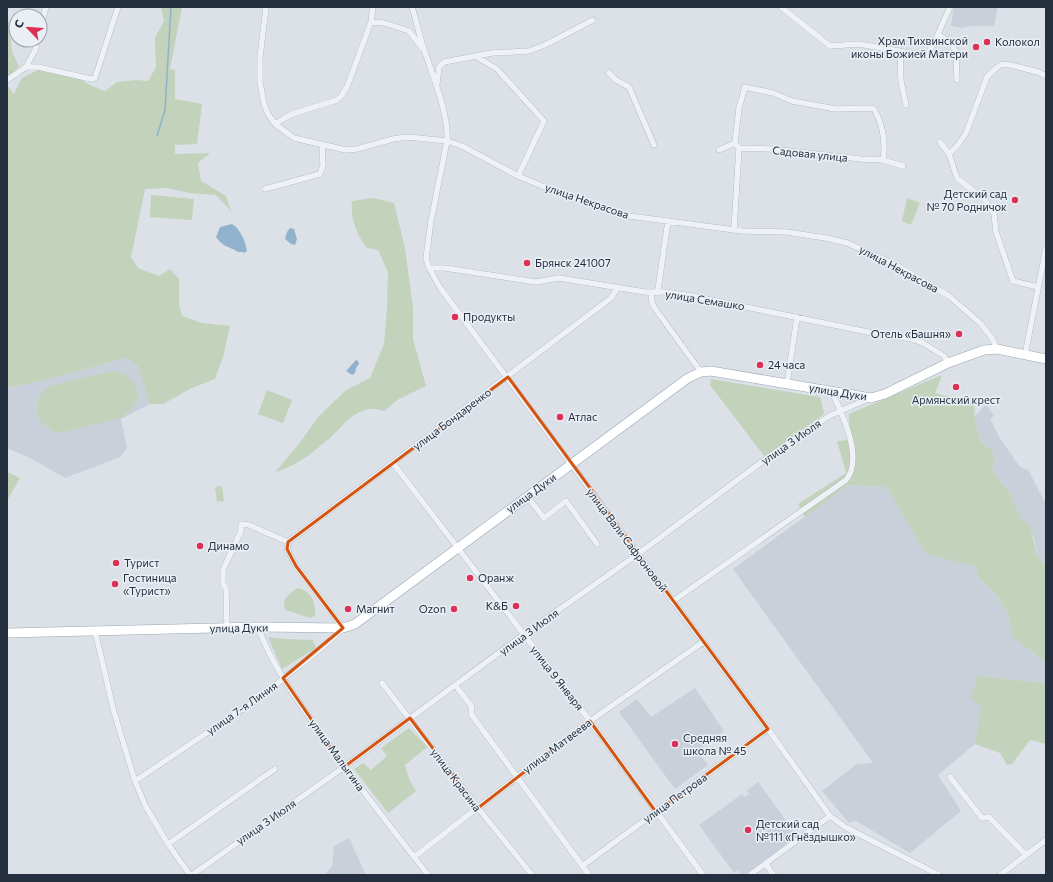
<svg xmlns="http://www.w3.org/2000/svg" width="1053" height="882" viewBox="0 0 1053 882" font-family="Commissioner,sans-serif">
<rect width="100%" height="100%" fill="#dbe1e7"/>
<path fill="#c9d0da" d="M954,7h44l-4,19h-25l-6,2 -12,-2z
M125,358l13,8 12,38 -29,15 6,29 -7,9 -55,21 -33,-19 -25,-11v-60l42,-9z
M986,404l8,12 -4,3 11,21 19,27 9,4 14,28 3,2v66l-9,-12 -3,-17 -9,-16 -3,-1 -13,-30 -10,-11 -7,-11 -1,-21 -9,-4 -7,-22v-6z
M848,485l39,2 39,66 52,14 -2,8 21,20 12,21 3,21 34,25v21l-68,-7 3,31 -6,37 -37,31 23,36 -51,42 -54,-32 -7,2 -27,-32 35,-27 16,-1 -140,-194z
M695,688l29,43 -27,20 11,14 -33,24 -56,-77 18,-13 14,18z
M758,782l39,54 -50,38v1h-7l-2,-5 -4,3 -35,-48 43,-31 2,3 5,-3 -2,-4z
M349,838l17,37h-43l9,-8 2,-21z"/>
<path fill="#c2d2bb" d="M7,7l5,45 7,14 -12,14z
M161,7h21l-12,62 5,1v29l27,5 -5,40 -22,1v9l35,-1 -12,10 3,18 25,15 5,15 -15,-16 -27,-2 -22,-5 -22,1 -14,68 7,11 21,8 11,-7 9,10v26l3,11 20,7 28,3 -7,31 -8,22 -21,8 -31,17h-13l-12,-38 -13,-8 -76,21 -42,9v-303l7,9 8,-16 18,-9 31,5 21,12 13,5 12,-9 19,-2 12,1 8,-14 -1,-29 9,-17z
M151,195l43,4 -2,21 -42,-3z
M373,198l21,5 11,45 8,60v31l13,47 -29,14 -13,11c-5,-1 -11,-3 -15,-2 -16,3 -26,16 -37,27 -16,14 -36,31 -57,36l24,-28 19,-27 28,-27 24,-12 14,-34 3,-35 1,-37 -10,-22 -11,-2c-10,-13 -17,-30 -15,-47z
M907,198l13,5 -9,22 -9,-4z
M113,371c24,2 34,31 12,43v3l-67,16 -5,-2 -10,-7 -6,-10 1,-13 2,-6 9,-9z
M942,375l-7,18 39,9 1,20 7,22 9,4 4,10 -3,11 7,11 10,11 13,30 7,3 8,31 9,12v95l-34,-25 -3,-21 -12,-21 -21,-20 2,-8 -52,-13 -39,-67 -39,-2 -43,32 -7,-13 48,-31 -9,-32 13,-1 -1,-26z
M711,379l109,18 4,17 -59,43 -55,-72z
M267,390l25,10 -9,23 -25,-9z
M7,472l13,6 -13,23z
M222,486l2,15 -7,1 -2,-15z
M298,588c13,3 18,14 17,27l-4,3 -26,-8c-4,-10 4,-17 13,-22z
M268,637l17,2 28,1 3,8 -34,21z
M978,676l68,7v61l-16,-4 -18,24 -5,1 -7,-12 -25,-9 6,-37 -10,-9z
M409,728l18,19 -22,18 4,14 7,12 -28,22 -34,-44 9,-6 8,7 16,-14 -6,-8z"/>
<path fill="#91b2cc" d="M232,224c8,4 14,19 15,27l-3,2 -2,-1h-4c-9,-6 -14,-4 -22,-15l4,-10z
M290,228l4,1 3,10 -2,6 -4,-1 -6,-5 2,-7z
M356,360l2,1 1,3 -3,4 -1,5 -3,2 -6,-4z"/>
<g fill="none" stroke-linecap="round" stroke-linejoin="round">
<path stroke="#91b2cc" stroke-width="1.5" d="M157,136l8,-26 6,-103"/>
<g stroke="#a0a8b1" stroke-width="6">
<path id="minor" d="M266,7l-6,50v25l4,22 4,10 7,10 19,14 52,12 11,-1 36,-10 15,-2 39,4 15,5 56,30 53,22 51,17 120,16 44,1 40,6 21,5 47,21 55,32 31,27 12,15 5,11
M412,7c5,16 8,32 14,48 8,24 23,61 21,86l-16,80 -5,37 3,10 12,21 327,440 62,87 15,11 94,48
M781,7l49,39 29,-2 68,12 11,-22
M950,7l-12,27 14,10 4,10 1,26
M371,22l13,1 25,8 13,17
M40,30l6,-23
M900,52l1,29 5,24
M477,57l20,12 47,52 -26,55
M26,67l9,-17 3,-10
M609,73l7,7 13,7 25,58
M7,80l19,-13h12l53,12 4,-1 23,-71
M437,84l2,-17 5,-5 48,-9 37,-2 16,-6 48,-25
M275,124l8,-5 9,-5 45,-14 5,-5 5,-8 24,-65 2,-15
M940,142l9,12 8,24 28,22 9,14 2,18 17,49 25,6
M735,143l4,-35 6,-21 28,6 19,8 44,8 32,-1 6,1c9,16 12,33 9,51
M719,150l16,-7 4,5 32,1 90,10 22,1 20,6
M949,154l9,-9 8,-12 21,-56 8,-8 7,-5 9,1 27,7 8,4
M265,189l55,-15 3,-8 -1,-21
M734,230l5,-82
M429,268h16l91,14 23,-4 86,14h19l28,4 176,36 44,7 11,4 21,13 4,7
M651,293l1,9 2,5 47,65
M657,293l2,-10 9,-62
M1025,355l21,-107
M787,384l10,-67
M393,463l197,258 113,154
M527,496l17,22 22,-17 31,43
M673,601l173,-121c18,-21 -4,-67 -14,-88
M258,627c13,36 36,69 58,100 36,51 74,99 112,148
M227,628l-1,-40 -3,-4v-14l18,-39v-7l8,1 39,17
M95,631l19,81 21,69 11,26 22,37 22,31
M382,683l96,125 54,67
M455,685l17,22 -1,7 118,161
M950,777l32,41 7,-1 37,38
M135,781l130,-87c26,-23 54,-41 78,-66l-47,-62 -9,-17 1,-7 323,-244 6,-10
M168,844l107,-75
M414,857l176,-136 113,-79
M766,863l5,9 3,3
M582,866l74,-54 112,-83
M192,875l152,-108 179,-132 115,-81 125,-93 66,-45 39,-17
M750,875l80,-59
M1000,875l46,-35"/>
</g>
<g stroke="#99a6b4" stroke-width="10">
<path id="primary" d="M7,633l251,-6 85,1 12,-4 333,-246 13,-6 10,-1 160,27 14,-4 63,-31 36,-13 13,-1 49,10"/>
</g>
<use href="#minor" stroke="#eef1f5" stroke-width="5.5"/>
<use href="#primary" stroke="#fff" stroke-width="9"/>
</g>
<path fill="none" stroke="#d45511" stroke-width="3" stroke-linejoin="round" d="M508,377l260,352 -112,83 -66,-91 -112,87 -68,-90 -66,49 -61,-89 60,-50 -47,-62 -9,-17 1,-7z"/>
<g fill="#dc3056" stroke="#eaeff5" stroke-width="1.5">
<circle cx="987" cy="42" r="4"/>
<circle cx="976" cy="47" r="4"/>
<circle cx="1015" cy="200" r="4"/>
<circle cx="527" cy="263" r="4"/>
<circle cx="455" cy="317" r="4"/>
<circle cx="959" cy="334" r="4"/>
<circle cx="760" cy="365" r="4"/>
<circle cx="956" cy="387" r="4"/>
<circle cx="560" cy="417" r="4"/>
<circle cx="200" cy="546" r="4"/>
<circle cx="116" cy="563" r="4"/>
<circle cx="470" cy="578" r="4"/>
<circle cx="115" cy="584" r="4"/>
<circle cx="516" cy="606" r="4"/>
<circle cx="348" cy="609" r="4"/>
<circle cx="454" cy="609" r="4"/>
<circle cx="675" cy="744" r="4"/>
<circle cx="748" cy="830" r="4"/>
</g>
<g text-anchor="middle" stroke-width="3" stroke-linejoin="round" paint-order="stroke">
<g font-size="11" fill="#242f3f" stroke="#eaeff5" text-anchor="start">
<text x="968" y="45" text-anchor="end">Храм Тихвинской<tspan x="968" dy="13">иконы Божией Матери</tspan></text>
<text x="995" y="46">Колокол</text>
<text x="1007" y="198" text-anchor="end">Детский сад<tspan x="1007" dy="13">№ 70 Родничок</tspan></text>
<text x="535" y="267">Брянск 241007</text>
<text x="463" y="321">Продукты</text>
<text x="951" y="338" text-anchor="end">Отель «Башня»</text>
<text x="768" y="369">24 часа</text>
<text x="956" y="404" text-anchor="middle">Армянский крест</text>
<text x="568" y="421">Атлас</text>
<text x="208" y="550">Динамо</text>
<text x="124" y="567">Турист</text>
<text x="123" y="582">Гостиница<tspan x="123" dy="13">«Турист»</tspan></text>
<text x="478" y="582">Оранж</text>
<text x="508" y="610" text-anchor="end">К&amp;Б</text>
<text x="356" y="613">Магнит</text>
<text x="446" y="613" text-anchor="end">Ozon</text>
<text x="683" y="742">Средняя<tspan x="683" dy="13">школа № 45</tspan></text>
<text x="756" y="828">Детский сад<tspan x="756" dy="13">№111 «Гнёздышко»</tspan></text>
</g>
<g font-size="11" fill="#242f3f" stroke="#eaeff5">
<text transform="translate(810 154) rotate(6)" y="4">Садовая улица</text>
<text transform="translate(587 201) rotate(19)" y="4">улица Некрасова</text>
<text transform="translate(899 269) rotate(28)" y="4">улица Некрасова</text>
<text transform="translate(705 300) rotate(9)" y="4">улица Семашко</text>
<text transform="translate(838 392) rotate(9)" y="4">улица Дуки</text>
<text transform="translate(452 419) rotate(-37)" y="4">улица Бондаренко</text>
<text transform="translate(791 442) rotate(-35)" y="4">улица 3 Июля</text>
<text transform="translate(531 493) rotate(-36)" y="4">улица Дуки</text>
<text transform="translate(627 540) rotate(53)" y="4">улица Вали Сафроновой</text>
<text transform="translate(239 628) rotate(-1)" y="4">улица Дуки</text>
<text transform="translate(529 632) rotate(-36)" y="4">улица 3 Июля</text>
<text transform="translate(557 678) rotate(52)" y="4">улица 9 Января</text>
<text transform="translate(242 708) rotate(-35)" y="4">улица 7-я Линия</text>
<text transform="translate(557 746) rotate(-37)" y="4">улица Матвеева</text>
<text transform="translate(337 755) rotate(54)" y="4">улица Малыгина</text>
<text transform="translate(456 780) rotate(53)" y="4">улица Красина</text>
<text transform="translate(675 798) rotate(-36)" y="4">улица Петрова</text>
<text transform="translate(266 822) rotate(-35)" y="4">улица 3 Июля</text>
</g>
</g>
<rect width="1053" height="882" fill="none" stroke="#242f3f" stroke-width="16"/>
<g transform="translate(28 28) rotate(295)"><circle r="19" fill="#eaeff5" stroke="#9ba2ac"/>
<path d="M0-3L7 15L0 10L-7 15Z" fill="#dc3056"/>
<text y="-6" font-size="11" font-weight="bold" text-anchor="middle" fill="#242f3f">С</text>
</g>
</svg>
